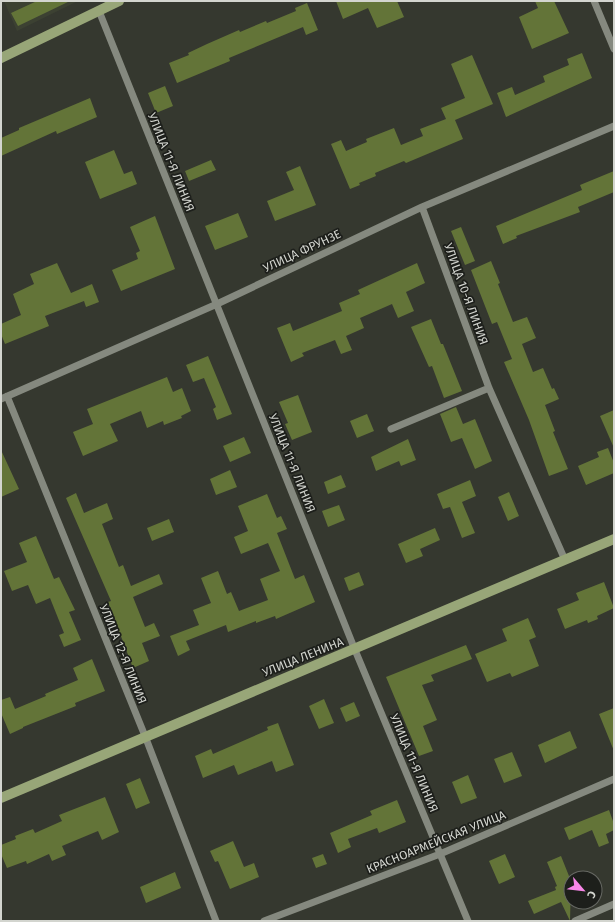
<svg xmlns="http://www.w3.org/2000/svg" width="615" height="922" viewBox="0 0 615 922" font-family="'Fira Sans',sans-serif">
<rect width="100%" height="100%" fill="#35382f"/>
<path fill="#3c4132" d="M4,1h74l-61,30z"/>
<path fill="#637438" d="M37,1h33l-52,25 -7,-13z
M336,1h61l7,16 -27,11 -9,-20 -25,11z
M535,1h19l15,32 -37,16 -13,-32 19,-9z
M307,3l11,27 -12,5 -3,-8 -74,31 1,3 -53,22 -8,-20 20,-8 -1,-2 19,-9 32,-14 1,2 26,-11 1,2 29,-12 -1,-3z
M582,53l10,25 -86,39 -9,-24 15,-6 3,8 30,-13 -2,-6 26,-11 -2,-6z
M472,55l21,49 -38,16 8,19 -57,24 -2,-2 -29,12 1,3 -17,7 1,2 -10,4 -19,-45 10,-4 5,11 21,-9 -1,-3 28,-11 7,17 22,-9 -3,-7 26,-10 -5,-11 24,-10 -14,-34z
M165,86l8,20 -17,7 -8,-20z
M90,98l7,19 -40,17 -1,-3 -55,25v-18l18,-8v-2z
M114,150l10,24 8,-3 5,13 -37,15 -15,-37z
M211,160l5,10 -27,11 -4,-10z
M300,166l16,39 -41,16 -8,-20 27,-11 -8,-18z
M614,171v21l-36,15 2,5 -64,24 1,2 -14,6 -7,-18 86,-36 -2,-5z
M238,213l10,24 -33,13 -10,-24z
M155,216l20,53 -54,22 -9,-21 26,-11 -2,-6 4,-2 -10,-24z
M461,227l14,34 -10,4 -14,-34z
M491,261l9,22 -2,1 15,38 14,-5 9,21 -14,6 11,28 10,-4 9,21 2,-1 5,11 -14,6 10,26 -2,1 15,37 -19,7 -20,-56 -25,-58 8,-3 -15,-37 -5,2 -21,-54z
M57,263l14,30 21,-9 7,18 -13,5 -2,-6 -39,15 4,10 -44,18 -4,-10v-10l20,-9 -8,-21 21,-10 -4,-10z
M417,263l8,20 -19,9 8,19 -16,7 -6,-14 -32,14 4,10 -18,8 6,14 -11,4 -6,-14 -33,13 2,3 -13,6 -14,-34 13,-5 3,8 49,-20 -3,-8 21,-9 -2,-4z
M431,319l10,25h2l19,47 -18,7 -12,-32 -3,1 -18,-40z
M208,356l24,58 -15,6 -4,-11 3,-2 -12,-29 -11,4 -7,-17z
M167,377l6,15 9,-4 9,23 -10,5 1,2 -18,7 -1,-4 -16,7 -6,-17 -31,13 8,17 -35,15 -10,-24 20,-8 -6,-15z
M298,395l14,37 -20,8 -7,-16 3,-1 -9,-21z
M456,407l7,17 12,-5 17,42 -17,8 -13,-31 -11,4 -11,-28z
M614,410v38l-14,-32z
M367,414l7,17 -17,7 -7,-17z
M244,437l7,16 -21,9 -7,-16z
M408,439l8,21 -15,6 -2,-5 -23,10 -5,-14z
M608,448l6,15v10l-28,12 -8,-19 21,-9 -2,-5z
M1,450l18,39 -18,8z
M230,470l7,17 -21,8 -6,-16z
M341,475l5,12 -18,7 -4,-12z
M470,480l6,16 -14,6 13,31 -13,5 -12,-31 -7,2 -6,-15z
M509,492l10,24 -11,5 -10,-24z
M76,493l8,20 23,-10 6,16 -11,5 17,43 4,-2 8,21 28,-12 4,10 -30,13 12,30 9,-4 6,13 -18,7 7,18 -16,7 -25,-66 3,-1 -45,-103z
M267,494l10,24 4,-2 6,13 -10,4 18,46 9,-4 11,27 -39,17 -1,-3 -19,7v-2l-28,11 -2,-7 -40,16 4,9 -12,6 -8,-20 29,-11 -6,-15 18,-7 -10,-25 17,-7 9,23 4,-2 8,19 29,-11 -8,-21 20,-8 -12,-28 -27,11 -7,-17 14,-6 -10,-25z
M339,505l6,15 -17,7 -6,-16z
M169,519l5,13 -22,9 -5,-13z
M435,528l5,12 -20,9 3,7 -17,7 -8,-19z
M36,536l18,43 5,-2 16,33 -6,2 12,28 -17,7 -5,-12 5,-2 -14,-35 -14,6 -8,-19 -16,6 -8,-20 23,-9 -8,-19z
M359,572l5,13 -15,6 -5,-13z
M604,582l10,26 -17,8 1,3 -10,4 -1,-3 -22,9 -8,-20 22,-9 -3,-7z
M528,618l8,19 -7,3 10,26 -27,11 -2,-4 -23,9 -12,-28 32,-13 -5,-12z
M466,645l6,14 -41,16 3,6 -12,4 15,35 -14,6 10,25 -14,5 -33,-79z
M92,659l13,32 -30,12 1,3 -53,21v1l-13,6 -9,-21v-13l9,-3 5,12 31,-13 -1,-2 33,-14 -5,-12z
M324,699l10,24 -15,6 -10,-23z
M354,702l6,14 -14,6 -6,-14z
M614,708v43l-15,-37z
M278,723l16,42 -18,7 -4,-11 -34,14 -4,-10 -31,13 -8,-22 16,-7 2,5 55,-24 -1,-3z
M570,731l7,17 -32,15 -7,-18z
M512,752l10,24 -18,7 -10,-24z
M468,775l9,23 -16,6 -9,-22z
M140,778l10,25 -14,6 -10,-25z
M105,797l14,35 -17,8 -4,-9 -36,15 4,9 -14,6 -3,-7 -22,10 -1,-3 -19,7 -6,-14v-9l15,-6 -1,-3 18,-7 2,4 27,-12 -3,-6z
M397,800l9,22 -27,11 -2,-5 -29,11 3,8 -13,6 -8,-20 42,-18 -2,-4z
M609,810l5,14v6l-8,4 3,9 -10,4 -7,-17 -23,10 -5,-12z
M233,841l11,26 10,-4 5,14 -29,12 -12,-28 -3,1 -5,-11z
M323,854l4,10 -11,4 -4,-10z
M505,854l10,23 -16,7 -10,-23z
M561,856l10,25 -1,40 -9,-19 -27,12 -6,-13 28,-11 -1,-3 2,-1 -10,-24z
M175,872l6,16 -35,15 -6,-16z"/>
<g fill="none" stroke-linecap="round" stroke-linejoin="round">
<path stroke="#85897f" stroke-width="7" d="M594,1l20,48
M99,11l256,639 113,271
M422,207l67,181 76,172
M7,396l138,340 71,185
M1,399l216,-95 205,-97 192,-81
M391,429l98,-41
M264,921l176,-67 174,-75
M575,921l39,-17"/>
<path stroke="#98a678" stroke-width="10" d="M1,58l118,-57
M1,798l613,-259"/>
</g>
<g text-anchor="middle" stroke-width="3.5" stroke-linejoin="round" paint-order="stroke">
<g font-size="12" fill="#d3d5cf" stroke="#1d1f1b">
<text transform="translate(171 162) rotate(68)" y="4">УЛИЦА 11-Я ЛИНИЯ</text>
<text transform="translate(302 251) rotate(-25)" y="4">УЛИЦА ФРУНЗЕ</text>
<text transform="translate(466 294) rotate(70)" y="4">УЛИЦА 10-Я ЛИНИЯ</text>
<text transform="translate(292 463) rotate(68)" y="4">УЛИЦА 11-Я ЛИНИЯ</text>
<text transform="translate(123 654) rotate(68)" y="4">УЛИЦА 12-Я ЛИНИЯ</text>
<text transform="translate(303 657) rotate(-22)" y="4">УЛИЦА ЛЕНИНА</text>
<text transform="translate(414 763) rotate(67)" y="4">УЛИЦА 11-Я ЛИНИЯ</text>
<text transform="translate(436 842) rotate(-22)" y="4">КРАСНОАРМЕЙСКАЯ УЛИЦА</text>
</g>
</g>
<rect width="615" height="922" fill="none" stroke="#d3d5cf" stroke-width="4"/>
<g transform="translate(583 890) rotate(118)"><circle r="19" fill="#1d1f1b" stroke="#666863"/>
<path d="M0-3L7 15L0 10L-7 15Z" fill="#f987e9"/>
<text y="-6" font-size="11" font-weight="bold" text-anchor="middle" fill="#d3d5cf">С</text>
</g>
</svg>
